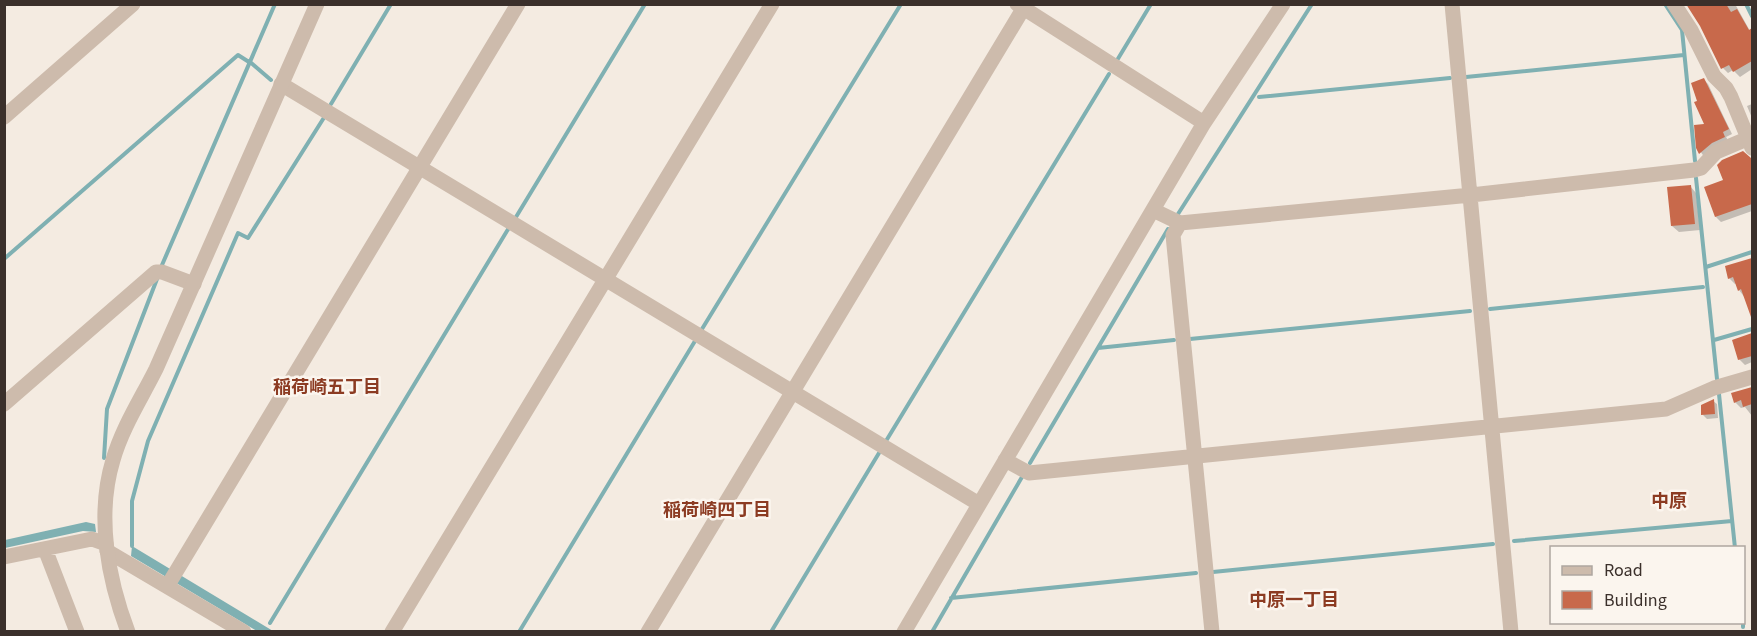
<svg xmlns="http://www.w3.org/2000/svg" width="1757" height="636" viewBox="0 0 1757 636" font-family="'Source Sans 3','Noto Sans JP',sans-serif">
<rect width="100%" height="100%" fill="#f4ebe1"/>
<path fill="#7fb0b2" d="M86,522l9,2 1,8 -13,-1 -78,17v-8z
M132,546l141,85h-16l-126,-75z"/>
<path fill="#0003" d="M1687,4h48l15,27 2,-1v39l-12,8 -7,-7 -5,3 -5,-5 -22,-44z
M1704,80l4,4 24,50 -6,3 3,5 -24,16 -7,-10 8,-23 -7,-24z
M1752,104v14l-5,-12z
M1747,158h5v53l-31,11 -5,-5 9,-37z
M1690,186l6,7 4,37 -21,2 -7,-6z
M1751,260l1,2v45l-13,-17 -2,-7 -2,1 -6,-6z
M1752,335v27l-7,3 -6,-6 -5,-18z
M1752,389v27l-7,-9 -4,1 -6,-6z
M1713,401l4,3 1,14 -11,1 -4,-4z"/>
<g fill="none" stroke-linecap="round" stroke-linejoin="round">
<path stroke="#7fb0b2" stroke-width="4" d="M1665,4l17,26 13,131
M1746,4l6,12
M249,61l22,19
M1116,62l35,-58
M1466,77l218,-22
M1259,97l191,-19
M331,104l60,-100
M1696,178l21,201
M1178,214l134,-210
M516,217l129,-213
M4,259l234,-204 11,7
M162,265l113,-261
M1706,267l46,-15
M1490,309l213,-22
M702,329l199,-325
M1190,339l280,-28
M1714,340l38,-11
M1098,348l76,-8
M1719,394l16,154
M886,441l223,-367
M104,458l3,-49 50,-130
M1030,463l138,-234
M1514,541l218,-20
M132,546v-45l16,-60 90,-208 10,5 77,-122
M1213,572l280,-28
M951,598l245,-25
M1743,622v5
M270,623l240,-397
M519,632l176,-291
M771,632l108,-179
M932,632l90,-155"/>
</g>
<path fill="#c8694b" d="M1686,4h40l5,8 6,-3 12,21 3,-2v33l-19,11 -4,-7 -8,4 -21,-43z
M1704,78l25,51 -6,3 2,5 -13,6 -13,11 -3,-6 -2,-23 10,-1 -10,-22 3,-1 -6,-18z
M1743,151l8,7 1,4v42l-37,13 -11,-30 19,-7 -6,-15 5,-5z
M1691,185l4,39 -24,2 -4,-39z
M1752,258v58l-1,1 -10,-28 -3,2 -5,-14 -5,2 -3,-13z
M1752,333v23l-14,4 -6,-20z
M1752,387v17l-9,3 -2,-7 -7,3 -3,-10z
M1714,399l1,15 -14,1v-10z"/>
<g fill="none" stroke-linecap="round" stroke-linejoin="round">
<path stroke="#cdbbac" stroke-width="15" d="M1017,4l187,119
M1452,4l59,628
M1674,4l17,26 23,46 12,12 5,9 21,51
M281,84l698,420
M4,117l129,-113
M1153,210l27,13 291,-28 223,-25 7,-2 15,-16 33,-14
M1180,223l-7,12 39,397
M4,404l152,-132h6l32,12
M1005,460l24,13 637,-64 48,-21 38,-11
M45,549l32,83
M107,551l137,81
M4,557l88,-18 14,5
M168,585l350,-581
M392,632l380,-628
M648,632l378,-628
M904,632l300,-509 79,-119"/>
<path stroke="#cdbbac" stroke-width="15" d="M128,632c-20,-53 -32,-116 -15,-172 9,-32 28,-61 43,-91l161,-365"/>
</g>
<g text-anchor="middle" stroke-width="5" stroke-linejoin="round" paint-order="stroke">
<g font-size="18" font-weight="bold" fill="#8c3b22" stroke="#fbf5ee">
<text x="327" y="393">稲荷崎五丁目</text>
<text x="1669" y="507">中原</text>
<text x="717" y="516">稲荷崎四丁目</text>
<text x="1294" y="606">中原一丁目</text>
</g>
</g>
<rect width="1757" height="636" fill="none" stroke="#3b302b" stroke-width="12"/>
<rect x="1550" y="546" width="195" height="78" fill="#fbf5ee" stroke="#aea6a0" stroke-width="1.5"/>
<rect x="1562" y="566" width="30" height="9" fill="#cdbbac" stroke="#aea6a0" stroke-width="1.5"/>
<text x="1604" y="576" font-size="18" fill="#3b302b">Road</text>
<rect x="1562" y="591" width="30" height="18" fill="#c8694b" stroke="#aea6a0" stroke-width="1.5"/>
<text x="1604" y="606" font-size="18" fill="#3b302b">Building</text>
</svg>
